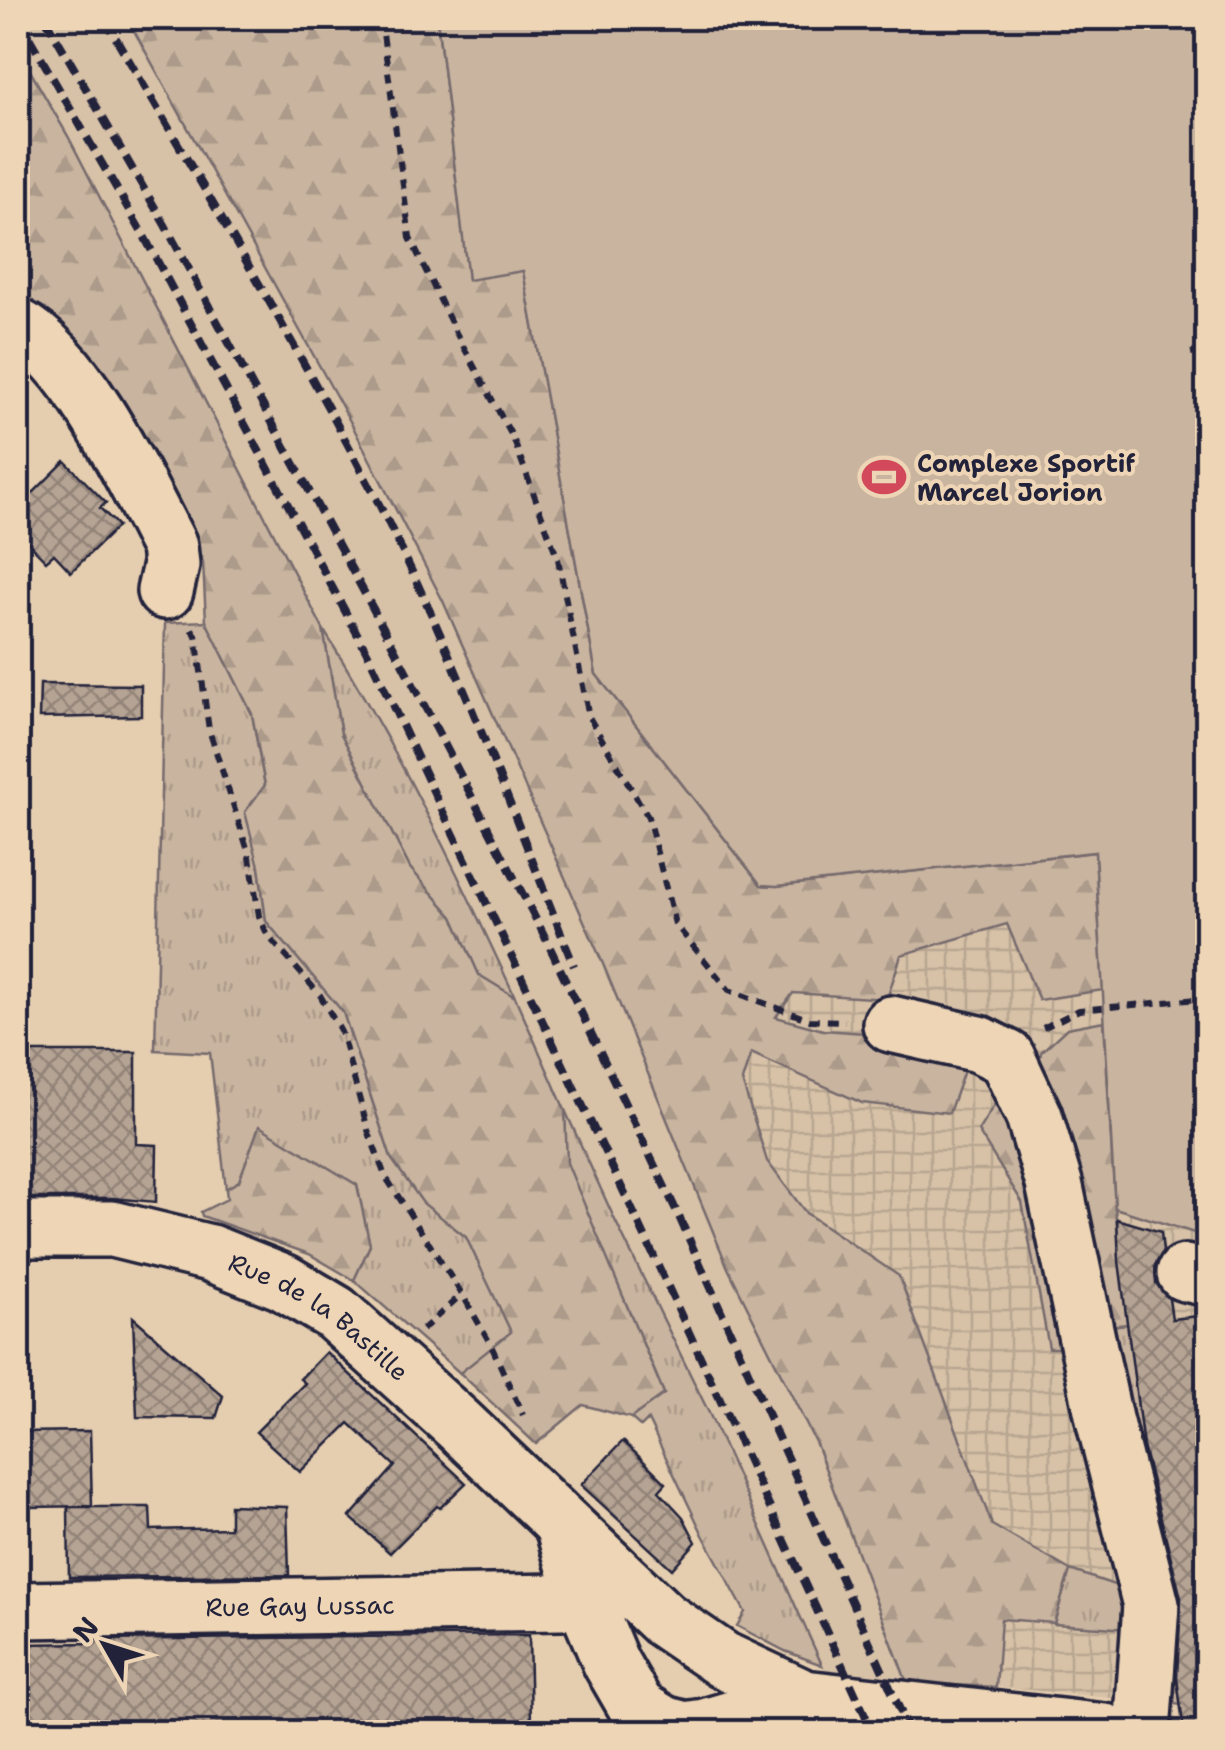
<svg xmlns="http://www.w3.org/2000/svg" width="1225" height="1750" viewBox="0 0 1225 1750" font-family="'Shantell Sans',sans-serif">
<defs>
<pattern id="industrial-grid" width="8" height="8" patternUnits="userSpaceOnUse" patternTransform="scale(2.5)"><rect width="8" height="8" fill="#d7c1a7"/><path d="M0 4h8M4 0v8" fill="none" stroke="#b8a691"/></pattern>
<pattern id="grass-tufts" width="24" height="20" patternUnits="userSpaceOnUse" patternTransform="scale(2.5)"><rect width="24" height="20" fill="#c9b49f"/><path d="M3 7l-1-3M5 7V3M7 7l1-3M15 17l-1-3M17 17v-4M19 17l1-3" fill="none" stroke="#ac9a8a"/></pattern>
<pattern id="forest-firs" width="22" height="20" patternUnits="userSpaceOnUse" patternTransform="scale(2.5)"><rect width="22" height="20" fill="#c9b49f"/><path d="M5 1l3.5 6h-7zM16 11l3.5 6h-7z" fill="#ac9a8a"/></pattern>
<pattern id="building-cross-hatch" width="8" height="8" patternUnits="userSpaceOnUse" patternTransform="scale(2.5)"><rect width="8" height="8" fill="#b5a393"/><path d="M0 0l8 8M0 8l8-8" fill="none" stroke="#938479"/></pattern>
</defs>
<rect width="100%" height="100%" fill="#e5ceb0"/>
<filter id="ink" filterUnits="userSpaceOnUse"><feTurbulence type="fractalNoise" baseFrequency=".01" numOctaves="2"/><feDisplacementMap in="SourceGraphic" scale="20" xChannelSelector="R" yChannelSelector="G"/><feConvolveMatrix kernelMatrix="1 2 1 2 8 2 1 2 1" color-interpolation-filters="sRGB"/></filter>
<g filter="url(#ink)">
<path fill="#d7c1a7" d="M18,18h109l224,405 92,178 160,363 125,304 88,176 115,288h-84l-25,-67 -112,-250 -96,-197 -146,-323 -92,-181 -53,-85 -255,-493 -50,-86z"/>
<path fill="url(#industrial-grid)" d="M1008,924l31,76 64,-10 12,218 92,29v470l-211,-20 5,-68 131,-28 -62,-21 -78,-45 -93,-249 -93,-63 -39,-52 -25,-80 9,-28 42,-60 94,5 14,-43z"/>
<path fill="url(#grass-tufts)" stroke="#766b6d" stroke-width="2.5" d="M206,621l46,93 13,72 -6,80 7,55 77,91 48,146 32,45 43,34 46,95 -52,41 -106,-93 16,-35 -13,-60 -97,-58 -21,54 -13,8 -16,-136 -55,-3 10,-427z
M323,629c74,118 134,242 192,368l-36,-22 -26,-58 -43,-49 -69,-134z
M565,1110l49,108 96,197 112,250 -37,-14 -48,-25 8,-14 -42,-77 -55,-115 -7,7 -10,-9 33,-25 -98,-230z
M1128,1324l23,189 30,192 -13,-2 -69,-376z
M1070,1570l62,21 -2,38 -76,-5z"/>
<path fill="url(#forest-firs)" stroke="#766b6d" stroke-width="2.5" d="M127,18h310l31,261 55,-9 73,404 165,211 16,1 318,-34 8,138 -64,10 -32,-76 -106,31 -14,44 -94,-6 -17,24 47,13 98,7 45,28 -17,48 -87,-10 -111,-50 -9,28 25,80 39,52 93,63 93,249 78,45 -16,53 -53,-4 -5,68 -89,-4 -91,-239 -88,-176 -125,-304 -160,-363 -92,-178z
M18,50l50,86 255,493 18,105 69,134 43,49 26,58 36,22 50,113 2,53 97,231 -33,24 -48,-13 -47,39 -76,-71 51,-41 -45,-95 -43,-34 -32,-45 -48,-146 -77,-91 -7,-55 -14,-54 20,-27 -13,-71 -46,-93 -3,-59 -15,-36 -128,-199 -17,-17 -19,-10 -2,-59h-4z
M1104,1021l11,187 13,116 -29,3 -63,-242 5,-33 26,-24z
M1000,1095l75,253h-26l-27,-146 -44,-71z
M259,1126l98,59 13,60 -16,35 -45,-26 -107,-38 -1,-4 26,-13 -1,-10 13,-8z"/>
<path fill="#c9b49f" stroke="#766b6d" stroke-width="2.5" d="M437,18h770v1219l-92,-29 -20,-356 -318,34 -16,-1 -165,-211 -73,-403 -55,9z"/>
<path fill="url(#building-cross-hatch)" stroke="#22223b" stroke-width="2.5" d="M65,461l41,42 -6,5 18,18 -47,46 -17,-18 -8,7 -28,-29v-24z
M40,684l101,1v31l-102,2z
M18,1052h118v92l21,1 -1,57 -44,-4h-94z
M1117,1219l44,13 2,19 -8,14 1,18 13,16 3,20 27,-3 9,88v328h-24l-7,-54 4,-80 -38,-152 -24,-185z
M133,1317l90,79 -7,22 -79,-1z
M326,1352l140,131 -26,25 -3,-2 -47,47 -40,-36 45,-51 -46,-43 -49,49 -44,-40 49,-49 -5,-4z
M90,1431l2,75 -62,1v-23h-12v-52z
M623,1441l43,42 -7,8 24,26 13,25 -24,27 -91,-84z
M230,1505l57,2 2,68 -220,2 -1,-70h82l1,23 79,-2z
M529,1635l2,88 -281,8 -232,1v-88l77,-1v-3z"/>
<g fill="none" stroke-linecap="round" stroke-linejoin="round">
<g stroke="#22223b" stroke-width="62">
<g id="minor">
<path d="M18,327c60,31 120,159 151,219l2,19 -6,26"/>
<path d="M891,1024l88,20 28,14 27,58 20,67 50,236 47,186 -9,127"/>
<path id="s1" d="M18,1229h94l98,24 73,29 52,31 123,111 205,195 60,41 81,38"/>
<path d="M1185,1273l23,5"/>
<path d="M563,1526l21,73 27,64 26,45 26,16 22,6 20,-3 99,-29 301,34"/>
<path id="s2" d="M18,1610l544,-8 57,-10"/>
</g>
</g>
<path stroke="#22223b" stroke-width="6" stroke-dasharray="10 8" stroke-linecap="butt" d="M381,18l29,220 44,91 59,109 45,121 31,158 59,100 27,107 54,66 81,30 35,1
M1191,353l17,-3
M192,629l4,6 13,95 41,127 9,59 9,20 52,59 21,37 27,98 17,46 77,118 28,49 33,72
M1043,1028l36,-18 129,-12
M422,1330l40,-36"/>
<use href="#minor" stroke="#edd5b5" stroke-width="55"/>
<path stroke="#22223b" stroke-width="8" stroke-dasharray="15 8" stroke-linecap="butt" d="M18,18l127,220 223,416 272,572 233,506
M45,18l120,207 226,417 151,289 134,279 234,522
M104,18c96,163 193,326 279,494 74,147 130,302 191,454"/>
</g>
</g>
<defs>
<g id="stadium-bare" transform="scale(3.45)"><path d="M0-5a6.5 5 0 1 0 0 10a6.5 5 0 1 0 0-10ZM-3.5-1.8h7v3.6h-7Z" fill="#d1495b" stroke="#edd5b5" stroke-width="2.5" paint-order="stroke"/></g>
</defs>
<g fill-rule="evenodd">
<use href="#stadium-bare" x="884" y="477"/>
</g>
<g text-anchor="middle" stroke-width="8" stroke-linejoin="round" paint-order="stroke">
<g font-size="25" font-weight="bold" fill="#22223b" stroke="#edd5b5" text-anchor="start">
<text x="917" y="472">Complexe Sportif<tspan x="917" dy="29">Marcel Jorion</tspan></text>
</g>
<g font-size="25" fill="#22223b" stroke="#edd5b5">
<text dy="9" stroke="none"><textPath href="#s1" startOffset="322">Rue de la Bastille</textPath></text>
<text dy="9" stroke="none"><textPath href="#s2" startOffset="282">Rue Gay Lussac</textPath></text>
</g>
</g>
<rect width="1225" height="1750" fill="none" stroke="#edd5b5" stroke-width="60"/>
<rect x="30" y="30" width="1165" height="1690" fill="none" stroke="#22223b" stroke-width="4" filter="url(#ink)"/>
<g transform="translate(105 1645) rotate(309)" stroke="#edd5b5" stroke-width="8" paint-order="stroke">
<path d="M0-8L18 38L0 25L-18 38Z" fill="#22223b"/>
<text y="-15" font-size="28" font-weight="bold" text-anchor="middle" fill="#22223b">N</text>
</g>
</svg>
